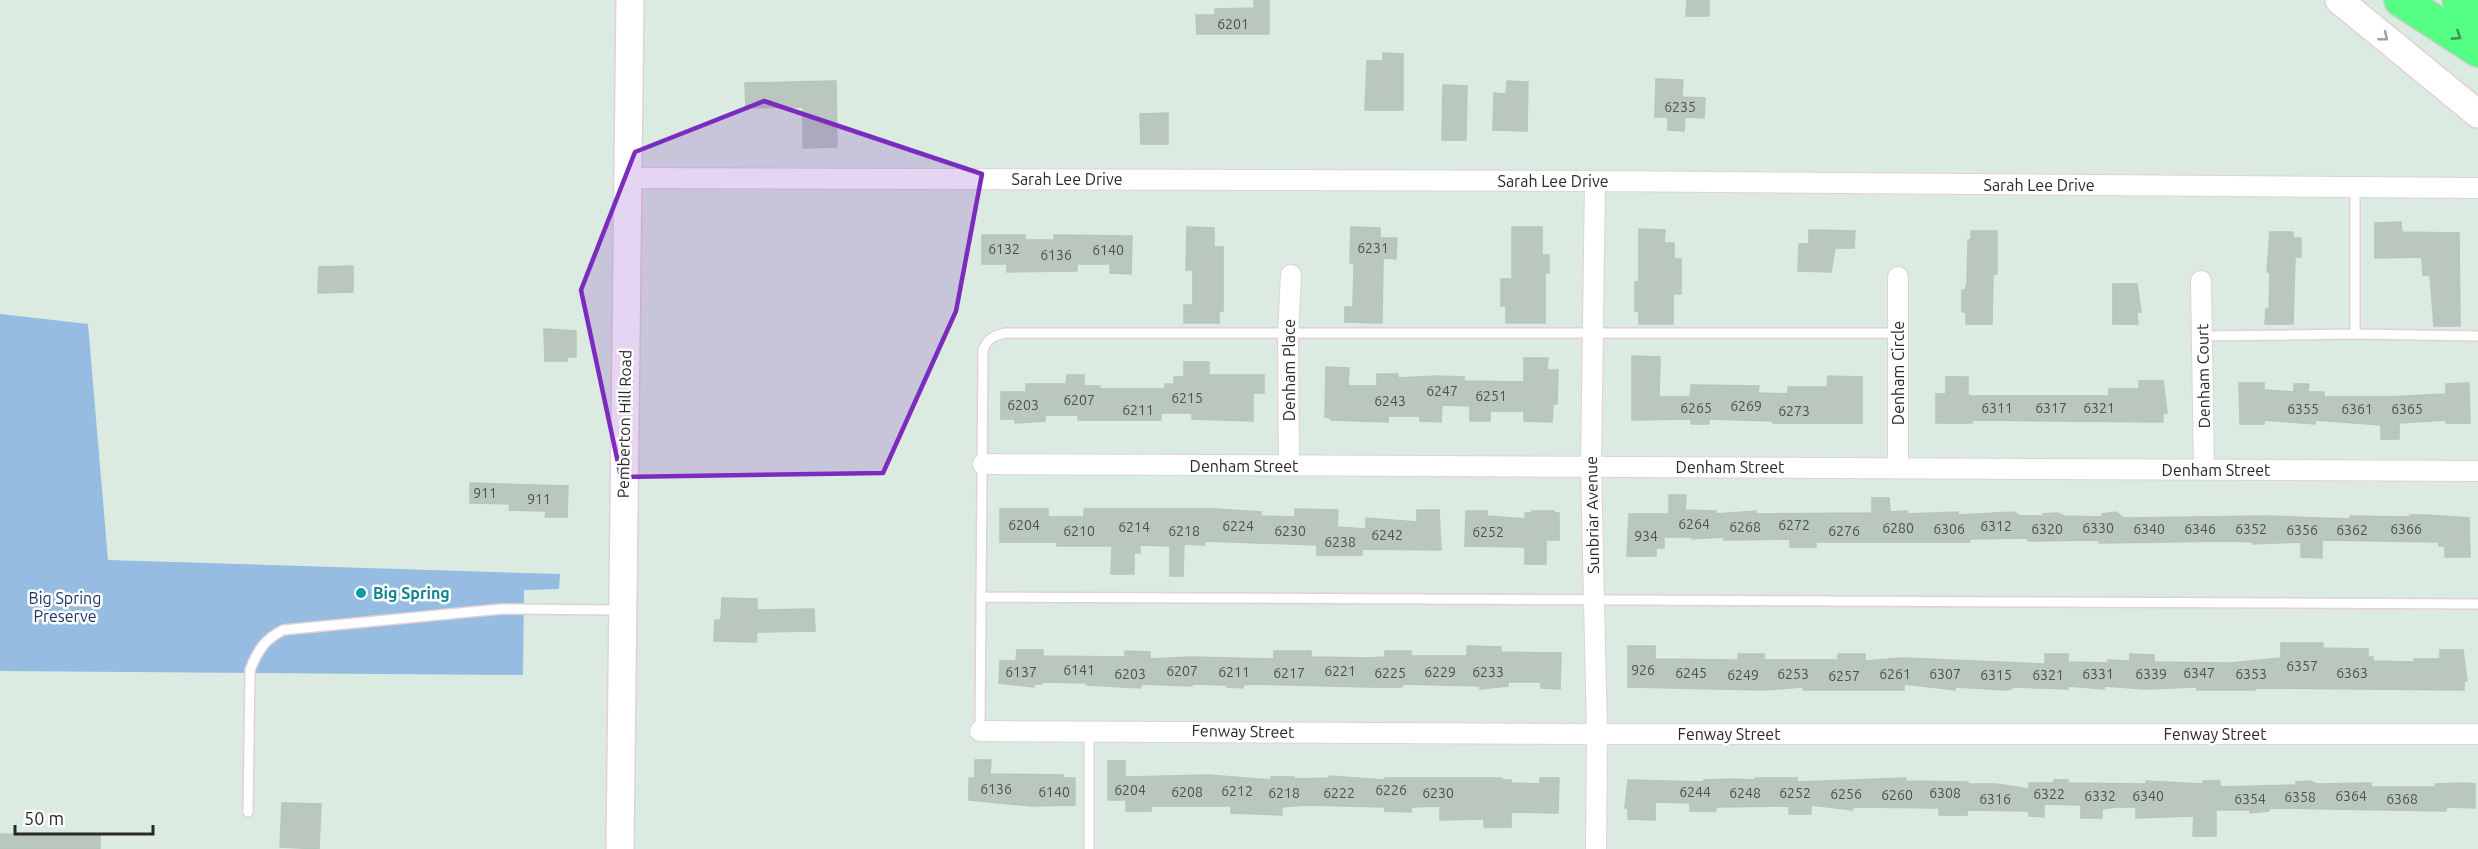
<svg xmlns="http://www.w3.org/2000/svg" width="2478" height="849" viewBox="0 0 2478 849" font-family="Ubuntu,sans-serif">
<rect width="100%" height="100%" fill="#dbebe2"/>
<path fill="#97bce2" d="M0,314l88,10 20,236 452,14 -1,15 -35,1 -1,85 -523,-4z"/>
<path fill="#bac7bf" stroke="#b4c7bd" stroke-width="1.5" d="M1254,0h15v34h-72l-1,-19h19v-6l39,-1z
M1687,0h22v16h-23z
M1383,53l20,1v56h-38l2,-49h16z
M1656,79l27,1 -1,17 23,1 -1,20 -19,-1 -1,14 -16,-1v-13h-13z
M836,81l1,66 -34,1v-41l-57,1 -1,-25z
M1507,81l21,1 -1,49 -34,-1 1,-37 12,1z
M1443,85l24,1 -1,54h-24z
M1168,113v31h-27l-1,-30z
M2401,222l1,10 57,1 1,93h-26l-4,-51h-7l-1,-18 -47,1v-35z
M1187,227l27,1v19h9v64h-4v12h-35v-18h9v-35h-7z
M1351,227l29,1v10h17l-1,21 -13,-1 -1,65 -37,-1v-15h8l1,-44h-4z
M1512,227h30v28h7v18h-4v50h-39v-17h-5v-27h11z
M1639,229l26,1 -1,13h10v16h7v35h-8v30h-34v-13h-4v-29h4z
M1809,230l46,1 -1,17h-19l-4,24 -33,-1 1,-27h10z
M1971,231h26v43h-4l-1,50h-26v-12h-4v-22h3l2,-7 1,-43h3z
M2270,232h23v6h8v19h-6l-2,67h-28l1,-15h3l1,-37h-3z
M982,235h43v5h29v-5l78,1 -1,38 -21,-1v-9h-33v7l-70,1v-8h-25z
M353,266v26l-35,1 1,-26z
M2113,284h24l4,28h-4l1,12h-25z
M544,329l32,2v26h-9v4h-22z
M1632,356l28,1 -1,40h31l1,-12 68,1 -1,7 30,1v-7h39l1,-11 34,1v46h-89v-2l-64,-2v5h-18v-5l-59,1z
M1524,358h24l-1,12h11l-1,34h-4l-1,18 -28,-1v-10h-34v10h-20v-15l-28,-1 -1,17 -21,-1v-5h-32v6l-57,-2v-2l-6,-1 1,-50 23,1 -1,18h29v-12h21v4l39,-2 27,1v4l60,1z
M1184,362h25v13h55v18h-11v28l-61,-2v-6h-31v7h-83v-5h-33v6l-30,2v-4h-14v-27h25v-8h40l1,-9h17v11h16v3h65v-5h9v-7h10z
M1946,377h22v18l4,1h137v-7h30v-8h24l4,32h-4v9l-191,-2v3h-36v-29h10z
M2239,383h25v7l30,2v-8h15l-1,8h16v5h63l59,-3v-10l23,-1 1,40h-24v-3l-47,3v16h-18v-14l-66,-5v4l-51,-4v4h-24z
M470,483l98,3 -1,31h-22l1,-6 -37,-1 1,-6 -40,-1z
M1669,495h17l-1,15 31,1v3l40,-3v3l116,-1v-15h17l1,14 17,-1v3l51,-2v3l56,-3 6,4h23v-2l14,-1 7,3 38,1v-3l14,-2 8,6 143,-2 83,3v-3l60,1v-2h16l43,3 1,39h-25v-11h-6v-4l-117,-2v18l-21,-1v-15l-48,2v-2l-23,-1 -131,2v-3l-71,1v-3l-58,1v3h-154v5h-26v-8l-66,1v-3l-32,2v-2h-28v11h-8v8h-29l2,-42h40z
M1000,509h48v8h36v-8h132l45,3v4l34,1v-8l43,1 -1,17 29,2v-11l51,4v-12h22l2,40 -79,-1v6h-45v-10l-112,-4v4l-21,-1 -1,32h-13v-30l-30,-1v8h-6v21h-23l1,-28h-55v-4h-57z
M1466,511h21v5l38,3v-6h7v-2h22l-1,2h6v27h-13v24h-21v-17l-60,-1z
M722,598l35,1v11l57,-1 1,22 -58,1 -1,10 -42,-1 1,-21h6z
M2281,643h42v5l45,1v8h5v4l41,1v-3h26v-9h23l4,31h-3v9l-209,-2v2h-58v-3l-52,2 -40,-3 -1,3 -36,-3v3l-53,-2 -8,3 -52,-3v3l-51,-6v6h-101v-3l-39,3 -136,-3v-41h27v13l83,1v-6h26v6h74v-6h27v7l37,-3 143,6v-10h23v8l40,1v-3l22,1v-7l24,1v7l76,1 51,-5z
M1467,646l34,1v5l60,1 -1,36 -19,-1v-6h-33v4l-28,3v-3l-78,-2v3h-33l-115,-3 -11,1v3l-16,-1v-2l-35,-1v2l-51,-2v4l-54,-3v-2l-45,-1v2h-8v3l-35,-4 1,-22h16l1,-11h26v6l82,1v-6l25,1v7l40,-2 84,2v-8h37v6l58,1 16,-1v-6h26v5h56z
M975,760h16l-1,14 73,1v3h12v27l-43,1 -63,-6v-22h6z
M1108,761h17v16l83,-2 63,5v-3h23v2l35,-1v-2l56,4v-2h117v2h9v3l29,1v-6h19l-1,35 -47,-1v15h-27v-8l-44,1v-14l-29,1v5l-26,-1v-4l-79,-2 -24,2v8l-51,-2v-7h-80v5h-25v-11h-18z
M1755,778h42v4l109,-4v3l62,1v2h28l33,5v-6h25v-3h14v3l78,1v-3l57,3v-3h17v6l76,-2v-3l14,-1 7,3 54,-1v4h64v-3l33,-1 7,1v24l-28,-1 -1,4 -177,-3v3l-19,2v-3h-34v26h-23l1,-20 -58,2v-11h-19l-15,2v9h-21v-13l-37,-1v13l-15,-1v-5l-62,-1v5h-28v-7l-86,-1v3l-42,-5v9h-22v-8l-73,1v4h-26v-8l-35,-1v18l-27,-1v-11h-3l3,-28 76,2v-2l30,-1 21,1z
M282,803l39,1 -2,45 -39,-2z
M0,834l100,2v13h-100z"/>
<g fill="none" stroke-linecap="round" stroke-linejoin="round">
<g stroke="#e2d0d6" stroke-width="12">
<path id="lane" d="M2355,187v147l123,2
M2203,336l152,-2
M981,597l1497,7
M980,731l3,-381c5,-12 10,-14 23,-17h892
M248,812l2,-142c8,-20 14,-30 33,-40l218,-21 120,1
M1089,849v-119"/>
</g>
<g stroke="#e2d0d6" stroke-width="22">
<path id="street" d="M628,178l967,3 883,7
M1595,181l-4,285 6,268 -1,115
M1898,277v191
M2201,281l3,189
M983,464l1495,7
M1289,466l-1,-132 3,-59
M980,731l617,3h881"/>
</g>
<g stroke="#e2d0d6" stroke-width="30">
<path id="secondary" d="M2339,0l139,114
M620,849l10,-849"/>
</g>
<g stroke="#ccc" stroke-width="36">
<path id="highway" d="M2401,0l77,50
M2459,0l19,16"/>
</g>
<use href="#lane" stroke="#fff" stroke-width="9"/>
<use href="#street" stroke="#fff" stroke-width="20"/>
<use href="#secondary" stroke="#fff" stroke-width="27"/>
<use href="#highway" stroke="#53fe83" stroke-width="33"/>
</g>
<defs><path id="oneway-chevron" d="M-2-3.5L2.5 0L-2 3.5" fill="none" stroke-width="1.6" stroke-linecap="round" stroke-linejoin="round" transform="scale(1.5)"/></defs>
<use stroke="#3e9456" href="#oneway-chevron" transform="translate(2457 36) rotate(33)"/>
<use stroke="#9f9f9f" href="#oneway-chevron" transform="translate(2384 37) rotate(39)"/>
<path fill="#7b2cbf" fill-opacity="0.2" stroke="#7b2cbf" stroke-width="4.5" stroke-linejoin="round" d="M764,101l218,73 -26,137 -73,162 -262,4 -40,-187 54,-138z"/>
<circle fill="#0f9aa8" stroke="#fff" stroke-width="2" cx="361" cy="593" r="6"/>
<g text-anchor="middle" stroke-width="5" stroke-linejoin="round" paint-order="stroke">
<g font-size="14" fill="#4d504e">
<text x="1233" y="29">6201</text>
<text x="1680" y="112">6235</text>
<text x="1373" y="253">6231</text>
<text x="1004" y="254">6132</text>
<text x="1108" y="255">6140</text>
<text x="1056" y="260">6136</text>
<text x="1442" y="396">6247</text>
<text x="1491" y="401">6251</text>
<text x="1187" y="403">6215</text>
<text x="1079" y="405">6207</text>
<text x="1390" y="406">6243</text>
<text x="1023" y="410">6203</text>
<text x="1746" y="411">6269</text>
<text x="1696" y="413">6265</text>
<text x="1997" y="413">6311</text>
<text x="2051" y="413">6317</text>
<text x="2099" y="413">6321</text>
<text x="2303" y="414">6355</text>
<text x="2357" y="414">6361</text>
<text x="2407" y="414">6365</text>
<text x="1138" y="415">6211</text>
<text x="1794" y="416">6273</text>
<text x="485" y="498">911</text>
<text x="539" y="504">911</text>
<text x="1694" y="529">6264</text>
<text x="1024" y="530">6204</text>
<text x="1794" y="530">6272</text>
<text x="1238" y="531">6224</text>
<text x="1996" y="531">6312</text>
<text x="1134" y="532">6214</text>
<text x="1745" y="532">6268</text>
<text x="1898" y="533">6280</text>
<text x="2098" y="533">6330</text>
<text x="1949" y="534">6306</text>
<text x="2047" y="534">6320</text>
<text x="2149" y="534">6340</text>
<text x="2200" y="534">6346</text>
<text x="2251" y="534">6352</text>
<text x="2406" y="534">6366</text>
<text x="2302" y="535">6356</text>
<text x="2352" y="535">6362</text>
<text x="1079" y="536">6210</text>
<text x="1184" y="536">6218</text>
<text x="1290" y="536">6230</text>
<text x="1844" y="536">6276</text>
<text x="1488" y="537">6252</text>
<text x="1387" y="540">6242</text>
<text x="1646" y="541">934</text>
<text x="1340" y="547">6238</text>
<text x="2302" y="671">6357</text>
<text x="1079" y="675">6141</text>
<text x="1643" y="675">926</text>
<text x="1182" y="676">6207</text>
<text x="1340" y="676">6221</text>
<text x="1021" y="677">6137</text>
<text x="1234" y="677">6211</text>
<text x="1440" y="677">6229</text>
<text x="1488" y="677">6233</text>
<text x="1289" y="678">6217</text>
<text x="1390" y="678">6225</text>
<text x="1691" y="678">6245</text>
<text x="2199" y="678">6347</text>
<text x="2352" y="678">6363</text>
<text x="1130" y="679">6203</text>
<text x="1793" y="679">6253</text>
<text x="1895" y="679">6261</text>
<text x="1945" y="679">6307</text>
<text x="2098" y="679">6331</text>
<text x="2151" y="679">6339</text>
<text x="2251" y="679">6353</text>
<text x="1743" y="680">6249</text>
<text x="1996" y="680">6315</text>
<text x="2048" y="680">6321</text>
<text x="1844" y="681">6257</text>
<text x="996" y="794">6136</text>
<text x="1130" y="795">6204</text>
<text x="1391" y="795">6226</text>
<text x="1237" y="796">6212</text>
<text x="1054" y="797">6140</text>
<text x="1187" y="797">6208</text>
<text x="1695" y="797">6244</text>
<text x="1284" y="798">6218</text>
<text x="1339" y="798">6222</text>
<text x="1438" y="798">6230</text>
<text x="1745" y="798">6248</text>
<text x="1795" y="798">6252</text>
<text x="1945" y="798">6308</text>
<text x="1846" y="799">6256</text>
<text x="2049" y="799">6322</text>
<text x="1897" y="800">6260</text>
<text x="2100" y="801">6332</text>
<text x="2148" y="801">6340</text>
<text x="2351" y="801">6364</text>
<text x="2300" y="802">6358</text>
<text x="1995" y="804">6316</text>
<text x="2250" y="804">6354</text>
<text x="2402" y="804">6368</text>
</g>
<g font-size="16" fill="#292929" stroke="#fff">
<text x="1067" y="185">Sarah Lee Drive</text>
<text x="1553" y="187">Sarah Lee Drive</text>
<text x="2039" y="191">Sarah Lee Drive</text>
<text transform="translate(1289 370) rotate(-90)" y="6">Denham Place</text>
<text transform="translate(1898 373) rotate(-90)" y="6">Denham Circle</text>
<text transform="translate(2203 376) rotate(-91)" y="6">Denham Court</text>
<text transform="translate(624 424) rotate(-89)" y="6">Pemberton Hill Road</text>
<text x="1244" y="472">Denham Street</text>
<text x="1730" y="473">Denham Street</text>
<text x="2216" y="476">Denham Street</text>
<text transform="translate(1592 515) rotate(-91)" y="6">Sunbriar Avenue</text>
<text transform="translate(1243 731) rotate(1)" y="6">Fenway Street</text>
<text x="1729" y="740">Fenway Street</text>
<text x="2215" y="740">Fenway Street</text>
</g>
<g font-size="16" font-weight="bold" fill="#0d838f" stroke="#fff" text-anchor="start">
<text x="373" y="599">Big Spring</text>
</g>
<g font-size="16" fill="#1a3565" stroke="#fff">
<text x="65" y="604">Big Spring<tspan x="65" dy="18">Preserve</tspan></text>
</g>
</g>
<path d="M15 825v9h138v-9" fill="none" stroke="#292929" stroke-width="3"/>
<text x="24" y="825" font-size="18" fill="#292929" stroke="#ffffff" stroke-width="4.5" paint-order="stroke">50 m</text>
</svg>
